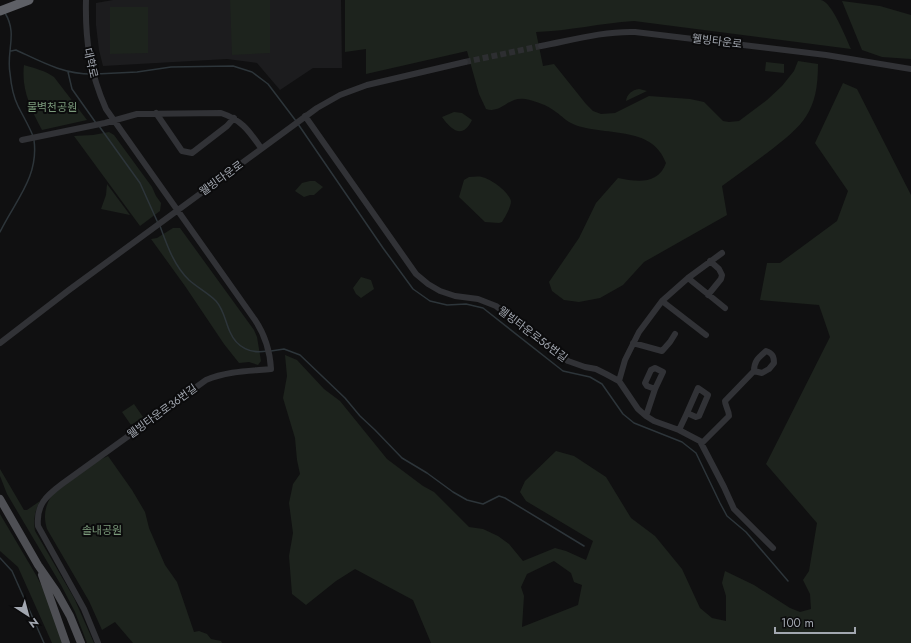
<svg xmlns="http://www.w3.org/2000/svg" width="911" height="643" viewBox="0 0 911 643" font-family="Jost,'Noto Sans KR',sans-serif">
<rect width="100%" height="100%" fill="#101011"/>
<path fill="#1c1c1e" d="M113,0h228l1,68h-29l-33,22 -23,-27 -30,-4 -124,7 -4,-16 -3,-25v-22z"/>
<path fill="#1d231d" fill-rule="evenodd" d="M230,0h40v53l-38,2z
M345,0h476c11,2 25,38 30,49l-217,-28c-33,2 -65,10 -98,11l7,34 11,-2 32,40 7,7 8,3 14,-1 34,-17 41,3 14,3 19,19 6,1 10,-1 28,-21 15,-14 12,-15 4,-10 20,3c0,48 -14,61 -51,89 -15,11 -30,22 -45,33l5,29 -83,47 -21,23 -23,13 -21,4 -15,-2 -12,-9 -3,-9 30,-44 17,-35 22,-25c19,4 40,7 48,-15 -14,-39 -63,-26 -93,-39 -7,-3 -11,-8 -17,-12 -9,-7 -20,-11 -31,-13 -17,-3 -23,15 -39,10l-7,-15 -12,-43 -101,23v-25l-21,3z
M842,1l38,5 31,9v44l-29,-2 -20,-7z
M110,7h38v46l-38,1z
M766,62l18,2v9l-19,-2z
M24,65c10,3 22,6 30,12l33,43 -45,10c-11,-21 -21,-41 -18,-65z
M843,83l14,6 54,106v448h-480l-18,-43 -58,-31 -19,12 -30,24 -14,-11 -3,-38 4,-23 -4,-30 4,-19 7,-10 -3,-14 -2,-22 -12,-40 4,-22 -2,-21 12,5 27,29 16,12 47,58 36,27 11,6 35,35 14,2 15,7 11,8 14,17 32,-13 11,3 20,9 7,-19 -67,-40 -6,-9 5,-11 31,-30 18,5 32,21 25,41 24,18 27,33 18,39 12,10 14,3v-25l-4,-13 3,-12 29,14 36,23 10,4 11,-3 -1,-15 -7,-14 6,-9 8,-48 -51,-59 64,-127 -11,-32 -59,-5 7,-37h13l57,-42 11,-30 -33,-48zM554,561l17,12 3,9 8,3 -4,20 -56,22 2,-31 -3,-9 6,-13z
M639,89l8,2 -21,10c1,-7 6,-11 13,-12z
M454,112l8,1 10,7c-9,19 -20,11 -30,-3z
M109,132l5,3 38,52 4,9 5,7 -1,8 -20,15 -66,-90 19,-1z
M469,177c4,0 9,-1 13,0 9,2 27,15 29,24 0,6 -6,16 -9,21l-3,1 -14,-1 -26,-25 5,-17z
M310,181h5l8,6 -9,8h-4l-6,2 -9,-6 7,-8z
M107,184l23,31 -29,-6 5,-14z
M173,228h7l74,102 3,7 4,24 -3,4 -9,-3 -10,1 -15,-19 -39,-58 -34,-47 6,-1z
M361,277l10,3 3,9 -13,9 -5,-4 -3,-6z
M134,404l9,13 -12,8 -9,-13z
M108,456l24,34 13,22 4,16 16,37 12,17 17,50 5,-1 8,3 4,5 10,2 1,2h-89l-18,-21 -13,8 -13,-29 -42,-72c-4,-13 -2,-23 5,-34l45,-34z
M0,469l24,41h3l13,-9c-5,10 -7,18 -5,30l39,67 20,45h-7l-12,-31 -14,-27 -54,-91 -7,-18z
M0,514l36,61 10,19 17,49h-11l-34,-76 -18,-16z"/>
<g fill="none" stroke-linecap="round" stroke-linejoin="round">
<path stroke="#2d353a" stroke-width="1.5" d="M5,13c13,21 1,38 5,60 1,11 3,23 8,33 5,10 11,20 15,30
M11,51l5,-1c26,12 47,24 76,24
M68,72l4,17 24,34
M96,74l41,-2 34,-5 62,-1 19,6 16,12 28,37
M298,124l85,124 30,41 17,12 17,4 19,-1 17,4 80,63 27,6 12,7 21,30 11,9 48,19 14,11 24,50 7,13 19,16 42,49
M99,126l41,57 18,40
M160,226c7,19 14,40 29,54 9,8 19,13 27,21 8,9 9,20 14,31 7,16 21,22 37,19
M0,232c15,-31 39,-55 34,-92
M271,351l13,-2 16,6 45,43 15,18 15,14 27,28 25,15 26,19 14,8 16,4 16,-8 6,2 79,48
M0,558l12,13 32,72"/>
<path stroke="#2d2e31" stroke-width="6" stroke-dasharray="6 3" stroke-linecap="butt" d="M465,62l76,-16"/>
<path stroke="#313236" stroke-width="6" d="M86,0c-1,40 4,73 20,109l149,211c10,15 15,31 16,49 -22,2 -44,2 -65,11l-144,104c-16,12 -26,21 -24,42l46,83 14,34
M541,46c31,-6 63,-15 94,-14l191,23 85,14
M156,113l26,38 10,2 35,-27 7,-8
M305,116l111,158 12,10 12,7 15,5 23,3 18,7 72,55 17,6 11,2 10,5 13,7 19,28 8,7 8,5 25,9 21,11 24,46 10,22 39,39
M22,140l83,-17 32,-9 84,-1c21,7 28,18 40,35
M688,278l37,30
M708,295l13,-16 1,-4 -3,-6 -9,-8
M662,301l44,34
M0,343l69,-53 248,-182 23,-13 27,-10 98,-23
M633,343l29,8 8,-9 5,-8
M619,381l6,-21 14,-28 23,-31 26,-23 34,-25
M698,388l10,7 -9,21 -3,1 -9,-4z
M646,416l9,-27 8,-17 -8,-4 -4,2 -6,13 2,3 8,3
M679,430l8,-17
M702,443l27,-27c0,-6 -4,-10 -4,-15l29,-30 8,2 7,-4 5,-6c0,-7 -2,-10 -8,-12 -8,7 -12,10 -12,20"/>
<path stroke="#4e4f54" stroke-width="8" d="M0,499l38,66 18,26 14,25 11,27
M42,575l24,68"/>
<path stroke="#5e6066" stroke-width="9" d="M0,11l29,-11"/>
</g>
<g text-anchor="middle" stroke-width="4" stroke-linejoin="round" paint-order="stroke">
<g font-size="11" fill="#a2a7b0" stroke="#0b0b0c">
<text transform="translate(717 41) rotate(7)" y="4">웰빙타운로</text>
<text transform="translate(91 63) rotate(77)" y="4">대학로</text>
<text transform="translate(221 178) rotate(-36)" y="4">웰빙타운로</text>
<text transform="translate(533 334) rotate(37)" y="4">웰빙타운로56번길</text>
<text transform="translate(162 411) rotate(-36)" y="4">웰빙타운로36번길</text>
</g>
<g font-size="11" fill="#7b9a7b" stroke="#0b0b0c">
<text x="52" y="111">물벽천공원</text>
<text x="102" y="534">솔내공원</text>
</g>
</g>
<g transform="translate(28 615) rotate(144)" stroke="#0b0b0c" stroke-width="3" paint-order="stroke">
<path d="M0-3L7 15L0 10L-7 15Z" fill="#a2a7b0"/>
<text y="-6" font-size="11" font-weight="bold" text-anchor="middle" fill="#a2a7b0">N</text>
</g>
<path d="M775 627v6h80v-6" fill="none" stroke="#a2a7b0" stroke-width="2"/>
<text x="781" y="627" font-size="12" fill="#a2a7b0" stroke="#0b0b0c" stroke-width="3" paint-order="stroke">100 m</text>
</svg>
